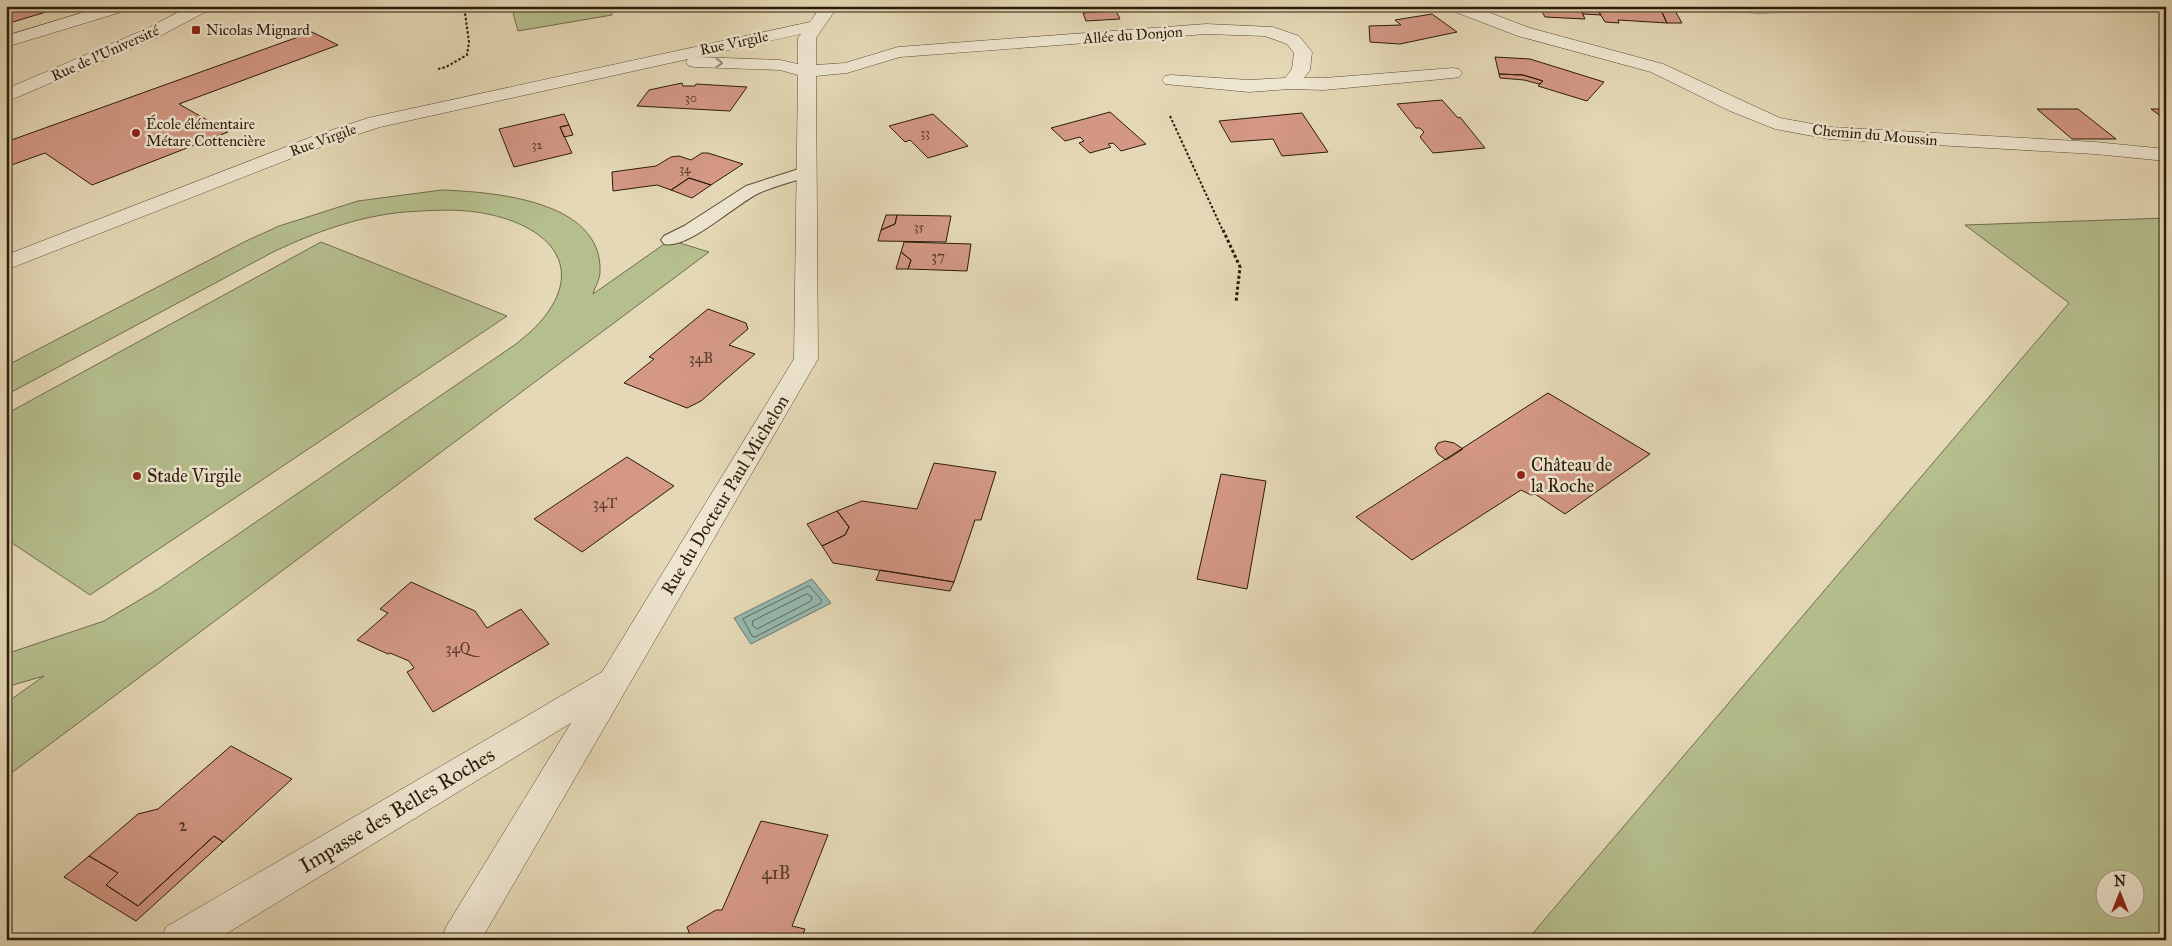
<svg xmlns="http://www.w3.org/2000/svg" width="2172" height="946" viewBox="0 0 2172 946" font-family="'IM FELL Great Primer',serif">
<rect width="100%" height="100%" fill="#e5d8b6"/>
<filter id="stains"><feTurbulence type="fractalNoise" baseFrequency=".004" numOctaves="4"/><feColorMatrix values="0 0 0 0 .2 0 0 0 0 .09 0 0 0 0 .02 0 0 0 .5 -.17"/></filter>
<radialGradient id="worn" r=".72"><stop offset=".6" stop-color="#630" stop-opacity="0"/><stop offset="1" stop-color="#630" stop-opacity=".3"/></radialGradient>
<path fill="#b5be8d" stroke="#706c4b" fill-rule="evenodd" d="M511,6h98l3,9 -94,16z
M442,190c51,2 161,10 158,82 0,7 -5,15 -7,22l77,-54 39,12 -703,525v-74l38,-27 -38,11v-33l98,-33 54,-32 358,-245c8,-7 18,-14 25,-23 46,-54 8,-93 -49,-106 -28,-7 -58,-5 -87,-3 -46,4 -89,20 -130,39l-269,144v-29l238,-124 35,-16 79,-25z
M2166,218v722h-639l542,-637 -104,-78zM2134,878v30h-30v-30z
M321,242l186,74 -417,279 -84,-56v-125z"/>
<path fill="#96b9b0" stroke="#6b7a6d" d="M812,579l19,24 -80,41 -17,-26z"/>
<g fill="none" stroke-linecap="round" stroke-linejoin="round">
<path stroke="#606a5c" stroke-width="1" d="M809,586l12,13v4l-66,34 -3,-1 -9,-17z
M807,594l5,3 -1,4 -54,28 -5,-4 1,-4z"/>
</g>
<path fill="#d49885" stroke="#2b1b09" d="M6,6h60l-60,18z
M1530,6h49l6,13 -40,-2 -5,-9z
M1579,6h16l6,9 -18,-1z
M1595,6l65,2 7,15 -49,-3 1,3 -14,-1z
M1660,8l14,1 8,14h-15z
M1116,11l4,8 -34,2 -3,-8z
M1432,14l25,18 -57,12 -30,-2 -1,-16 32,-1 -6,-5z
M312,32l26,13 -159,59 49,28 -136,53 -47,-32 -39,14v-25z
M1495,57l35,2 74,23 -17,19 -49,-15 5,-5 -20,-6 -24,-1z
M1499,74l24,1 20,6 -4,3 -15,-4 -24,-2z
M682,83l1,3h12l1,-2 51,3 -17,24 -93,-5 12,-16z
M1442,100l16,18 2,-1 25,31 -52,5 -13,-16 4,-5 -4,-4h-4l-19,-24z
M2037,109h41l38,30h-44z
M2151,109h15v11z
M1110,112l36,32 -25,7 -8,-8 -5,1 3,3 -21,6 -11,-10 5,-2 -4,-4 -15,4 -14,-13z
M1302,113l26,39 -46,4 -9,-17 -42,3 -12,-21z
M564,114l5,11 -9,2 12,26 -58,14 -15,-38z
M933,114l35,32 -40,12 -18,-18 -5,2 -16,-16z
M569,125l4,10 -9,2 -4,-10z
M702,153h6l35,11 -32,21 -22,-7 -18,12 -14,-5 -44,6 -1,-19 44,-6 15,-9 8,-1 12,4z
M689,178l22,7 -19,13 -21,-8z
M886,215h11l-2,9 -14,6z
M897,215l54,1 -5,26 -68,-1 3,-11 14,-6z
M904,242l67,2 -4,27 -59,-2 3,-9 -10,-8z
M901,252l10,8 -3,9h-12z
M708,309l38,14 2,6 -19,16 26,9 -54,47 -14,7 -63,-25 30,-24 -5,-2z
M1548,393l102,61 -85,60 -30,-20 -4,1 -10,-5 -109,70 -56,-43z
M1445,441l9,2 9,6 -17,11 -8,-6 -3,-6 3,-5z
M627,457l47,29 -92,66 -48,-33z
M934,463l62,9 -15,48h-6l-21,62 -121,-19 -11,-17 23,-11 4,-8 -12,-16 25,-10 55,8z
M1221,474l45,7 -19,108 -50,-10z
M837,511l12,16 -4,8 -23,11 -15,-22z
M880,570l13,2 61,10 -4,9 -74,-11z
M411,582l64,29 12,17 34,-19 28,35 -116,68 -26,-40 7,-4 -5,-7 -19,-8 -2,1 -31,-14 31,-27 -8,-4z
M231,746l61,33 -69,63 -9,-6 -76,70 -32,-21 12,-12 -29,-17 49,-42 20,-5z
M761,821l67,14 -36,91 13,3 -4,11h-109l-5,-13 29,-17h6z
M214,836l9,6 -87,79 -72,-44 25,-21 29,17 -12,12 32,21z"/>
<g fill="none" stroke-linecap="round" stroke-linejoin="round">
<g stroke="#5a4a34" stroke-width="2">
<path id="service" d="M805,167l6,1 2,4 -2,4c-17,5 -36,10 -52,17 -23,11 -72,57 -95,51l-3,-4 3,-4 20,-10 62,-40z"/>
</g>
<g stroke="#5a4a34" stroke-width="1">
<path id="minor" d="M104,6h26l-2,4 -122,37v-11z
M821,6h17l-22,32v27l29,-2 53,-16 308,-23 67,3 26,9 13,16 -2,18 -6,8h20l129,-10 6,1 3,4 -3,4 -6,1 -129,12 -34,-1 -41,3 -84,-8 -3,-4 3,-4 6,-1 78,5 36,-2 7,-9 2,-16 -7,-9 -22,-8 -59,-2 -306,23 -53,16 -31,3 2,283 -337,581h-40l5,-13 125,-204 -355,217h-55l5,-13 436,-255 192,-313 4,-284 -18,-5 -85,-3 -6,-1 -3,-4 2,-3 -308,68 -52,17 -322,126v-15l308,-119 54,-18 442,-96zM801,34l-3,4v26l-18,-4 -82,-3z
M1448,6h24l58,22 133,36 117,54 49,9 266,15 71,7v12l-71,-7 -266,-15 -54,-10 -45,-18 -79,-39 -133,-36 -68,-26z
M1698,6h149l-2,4 -6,1 -80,2 -53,-2 -6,-1z"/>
</g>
<g stroke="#5a4a34" stroke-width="1">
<path id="tertiary" d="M190,6h21l-2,4 -51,27 -152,65v-13l140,-60z"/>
</g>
<path stroke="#2b1b09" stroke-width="2" stroke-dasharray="2.5 2" stroke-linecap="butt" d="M438,69l8,-2 21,-12 2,-13 -5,-36
M1170,116l53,115"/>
<path stroke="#2b1b09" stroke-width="3" stroke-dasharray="3 2.5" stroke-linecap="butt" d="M1223,230l17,37 -4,35"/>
<use href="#service" fill="#eee6d0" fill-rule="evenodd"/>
<use href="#minor" fill="#eee6d0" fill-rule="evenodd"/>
<use href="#tertiary" fill="#eee6d0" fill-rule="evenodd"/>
</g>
<defs><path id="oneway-chevron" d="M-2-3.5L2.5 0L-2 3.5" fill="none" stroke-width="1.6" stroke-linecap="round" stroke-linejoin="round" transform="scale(1.25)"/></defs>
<use stroke="#968b76" href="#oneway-chevron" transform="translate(719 63) rotate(2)"/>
<g fill="#8f2418" stroke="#eee6d0" stroke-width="2">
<rect x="191" y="25" width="10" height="10" rx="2.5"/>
<circle cx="136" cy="133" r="5"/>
<circle cx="1521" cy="475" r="5"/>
<circle cx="137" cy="476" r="5"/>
</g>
<g text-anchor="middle" stroke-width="5" stroke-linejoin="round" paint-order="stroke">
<g font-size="12" fill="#553a28">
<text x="691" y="102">30</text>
<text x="925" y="137">33</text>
<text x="537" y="149">32</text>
<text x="685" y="173">34</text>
<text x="919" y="231">35</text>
</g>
<g font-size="15" fill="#2b1b09" stroke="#eee6d0" text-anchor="start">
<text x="206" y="35">Nicolas Mignard</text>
<text x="146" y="129">École élémentaire<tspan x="146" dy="17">Métare Cottencière</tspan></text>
</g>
<g font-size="15" fill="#2b1b09" stroke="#eee6d0">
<text transform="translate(1133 35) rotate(-4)" y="5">Allée du Donjon</text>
<text transform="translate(734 43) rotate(-12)" y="5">Rue Virgile</text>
<text transform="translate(105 53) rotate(-24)" y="5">Rue de l'Université</text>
<text transform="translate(1875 135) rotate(5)" y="5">Chemin du Moussin</text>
<text transform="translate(323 140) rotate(-20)" y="5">Rue Virgile</text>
</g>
<g font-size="15" fill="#553a28">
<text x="938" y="261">37</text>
<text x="701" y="363">34B</text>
<text x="605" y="508">34T</text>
<text x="458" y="653">34Q</text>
</g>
<g font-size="18" fill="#2b1b09" stroke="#eee6d0" text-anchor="start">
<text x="1531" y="471">Château de<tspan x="1531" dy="21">la Roche</tspan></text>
<text x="147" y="482">Stade Virgile</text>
</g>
<g font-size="18" fill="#2b1b09" stroke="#eee6d0">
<text transform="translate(725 495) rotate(-59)" y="6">Rue du Docteur Paul Michelon</text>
</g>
<g font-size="18" fill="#553a28">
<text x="183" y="831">2</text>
<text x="776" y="879">41B</text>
</g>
<g font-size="21" fill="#2b1b09" stroke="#eee6d0">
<text transform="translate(397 810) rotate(-31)" y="7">Impasse des Belles Roches</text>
</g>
</g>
<rect width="2172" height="946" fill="none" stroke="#e5d8b6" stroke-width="25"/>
<rect x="8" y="8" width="2157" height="931" fill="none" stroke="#2b1b09" stroke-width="2.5"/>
<rect x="12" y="12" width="2147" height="921" fill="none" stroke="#2b1b09"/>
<g transform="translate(2120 894)"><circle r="24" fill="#eee6d0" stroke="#a09580"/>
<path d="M0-4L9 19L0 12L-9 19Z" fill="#8f2418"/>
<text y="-8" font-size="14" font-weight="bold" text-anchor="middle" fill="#2b1b09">N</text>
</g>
<rect width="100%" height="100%" filter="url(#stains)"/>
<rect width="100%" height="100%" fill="url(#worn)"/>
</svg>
